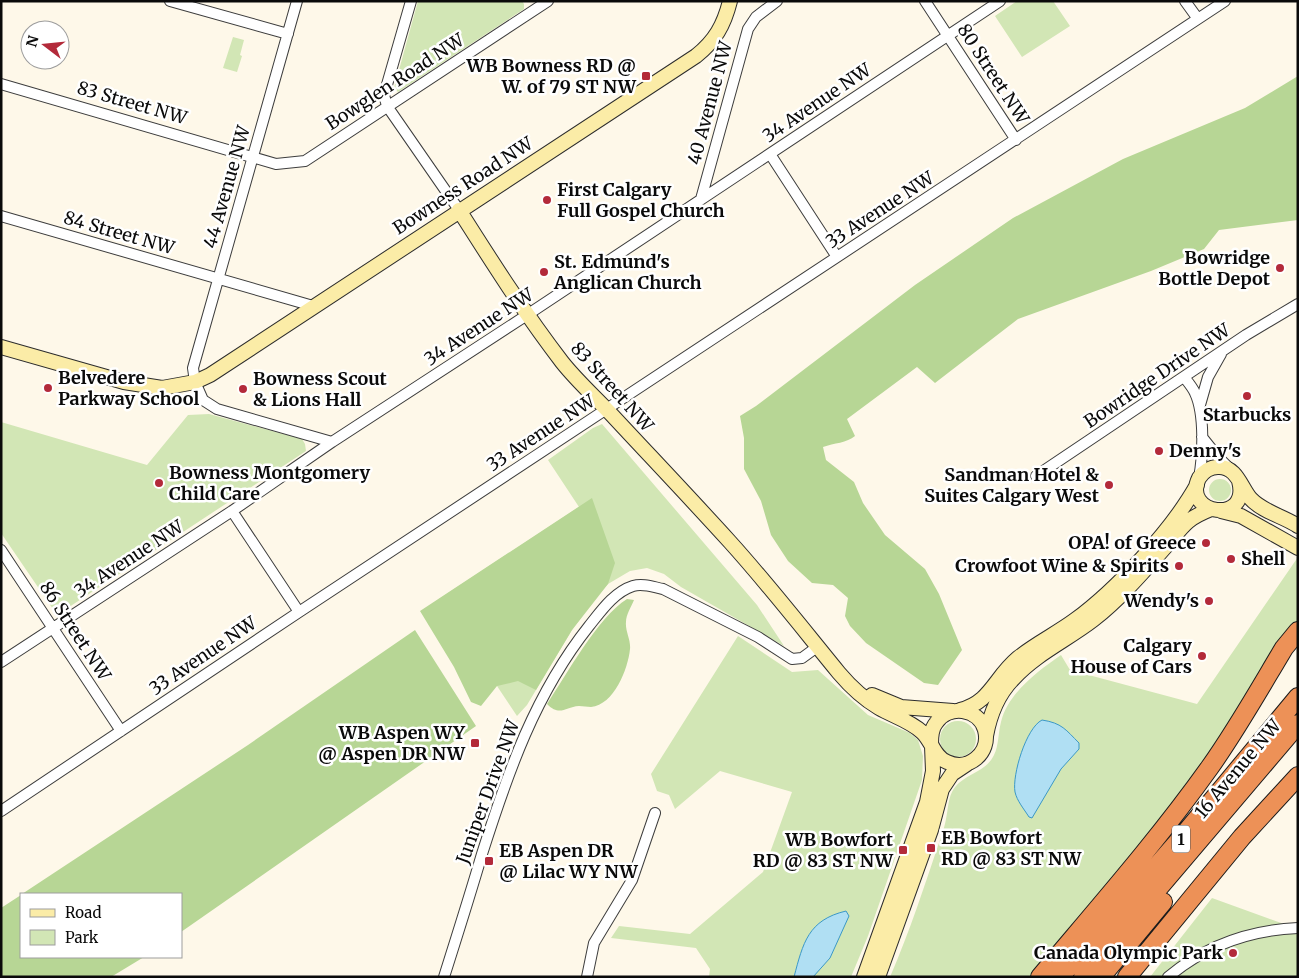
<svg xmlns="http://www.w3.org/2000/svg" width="1299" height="978" viewBox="0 0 1299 978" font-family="Merriweather,serif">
<rect width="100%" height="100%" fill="#fef8e9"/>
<path fill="#d2e6b5" d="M418,1h104l2,3v5l-126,83 -4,-4z
M1017,1h36l17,25 -48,31 -27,-41z
M233,37l11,3 -4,15 2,1 -5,16 -14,-4z
M209,414l93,25 3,5 1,7 -249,164 -56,-82v-111l146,43 41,-50z
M602,424l155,181 27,41 -103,-59 -17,-13 -17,-6 -17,3 -22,13 -11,12 -25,34 -45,75 -10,11 -78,-117 140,-92 -31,-47 45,-32z
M1209 490a11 11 0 1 1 22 0a11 11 0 1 1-22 0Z
M1298,557v69l-119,173 -145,178h-144c20,-46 35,-93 51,-140 2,-6 4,-12 5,-18 2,-9 2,-19 6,-27 9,-18 33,-18 42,-37 5,-10 4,-22 7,-33 7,-29 37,-51 60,-67l9,15 127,34z
M738,636l54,36 26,-2 50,45 42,18 8,7 5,16 -1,24 -54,156 -17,41h-142l1,-8 -14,-21 -85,-10 8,-12 71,8 73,-62 29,-80 -72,-21 -45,38 -6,-14 -12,-4 -6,-17z
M940 739a18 18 0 1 1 36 0a18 18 0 1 1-36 0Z
M1212,898l86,31v48h-148z"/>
<path fill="#b7d695" d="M1298,76v144l-79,10 -15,19 -53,22 -133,48 -83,64 -18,-16 -70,52 8,17c-8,7 -21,7 -32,11l3,13 28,22 9,21 22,32 40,34 14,25 23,56 -24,35 -14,-2 -58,-40 -16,-17 -5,-10 3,-18 -15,-13 -21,-2 -24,-22 -17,-26 -10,-34 -17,-32v-31l-4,-22 16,-10 159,-121 98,-67 110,-59 122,-51z
M592,498l23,65 -7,21 -36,46 -36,60 -18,-9 -21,5 -16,20 -10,-4 -17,-35 -34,-56z
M627,599l7,1c-3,7 -8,15 -8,22 -1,9 5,18 4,27 -2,20 -16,56 -39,58 -4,0 -8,-1 -12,-1 -14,1 -19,11 -32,-2 20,-30 51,-87 80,-105z
M415,630l61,96 -295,206v-38h-159l226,-149z
M21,895v62h123l-33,20h-110v-69z"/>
<path fill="#b0dff3" stroke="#3b98c6" d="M1042,720c20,3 24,10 37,23v6l-18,20 -29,49 -3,-1c-5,-8 -12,-16 -14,-25 -3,-17 11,-64 27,-72z
M846,911l3,5 -19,42 -17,19h-19c9,-34 14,-57 52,-66z"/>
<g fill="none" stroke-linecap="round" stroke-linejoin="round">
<g stroke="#3d3d3d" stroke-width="12">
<path id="street" d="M170,1l118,33
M297,1l-104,367 2,14 8,18 14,9 115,33
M411,1l-27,94 3,11 72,104
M925,1l91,139
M1185,1l13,18
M1,84l275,80 29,-3 243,-160
M770,154l67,103
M701,199l47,-170 8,-12 21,-16
M1,216l312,90
M1184,377c4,5 9,11 11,16 10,21 8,63 4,85
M1200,405l8,-28 13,-23
M1202,437l16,20 11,11
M1036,476l210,-141 52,-31
M232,511l67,101
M1,550l120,181
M1,662l231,-151 100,-69 195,-127 473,-314
M1,811l298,-199 926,-611
M444,977c13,-41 26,-82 38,-123 26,-82 53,-160 107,-228 12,-15 25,-34 44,-40 10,-3 20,1 30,3l95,48 34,22 10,-1 15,-11
M587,977l7,-34 38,-63 23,-67
M1168,977c37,-31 82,-47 130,-49"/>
</g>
<g stroke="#2c2c2c" stroke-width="16">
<path id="secondary" d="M459,210c33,52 66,104 103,152 15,19 33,35 49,52 40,43 80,85 119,128 38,42 73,87 109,131 11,13 25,26 40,35 14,8 31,13 43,24 10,9 12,25 25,30 21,10 44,-9 38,-32 -6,-22 -37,-26 -49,-7 -5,6 -5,14 -5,21
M1,347l123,35 38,6 33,-6 15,-7 486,-319c19,-15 28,-31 34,-55
M1239,481c12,44 -58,34 -40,-3 4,-6 11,-11 19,-11 19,-1 23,21 33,32 12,13 32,17 47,27
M1221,511l20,5 57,32
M872,695l29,12 52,4
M960,710c31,-8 34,-32 58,-52 17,-14 38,-24 57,-38 41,-30 97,-90 122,-135
M986,736c4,-22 12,-42 28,-58 22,-24 53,-38 79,-58 28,-22 51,-49 75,-76 16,-19 18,-25 43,-35
M864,977l63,-175 6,-31 -1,-25
M878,977l53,-147 11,-41 10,-15 15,-10"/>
</g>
<g stroke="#1b1b1b" stroke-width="20">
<path id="highway" d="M1040,977c58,-69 118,-137 170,-210 27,-38 50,-79 74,-119l14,-17
M1060,977l122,-140 116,-140
M1083,977l215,-253
M1101,977l62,-75
M1127,977l115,-140 56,-61"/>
</g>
<use href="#street" stroke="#fff" stroke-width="10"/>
<use href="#secondary" stroke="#fbeca7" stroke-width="14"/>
<use href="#highway" stroke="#ed9157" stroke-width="18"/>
</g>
<g fill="#b32a3a" stroke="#fff" stroke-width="2">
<rect x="641" y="71" width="10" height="10" rx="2.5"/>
<circle cx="547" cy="200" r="5"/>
<circle cx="1280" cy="268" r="5"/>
<circle cx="544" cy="272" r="5"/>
<circle cx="48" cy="388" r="5"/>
<circle cx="243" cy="389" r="5"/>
<circle cx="1247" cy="396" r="5"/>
<circle cx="1159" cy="451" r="5"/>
<circle cx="159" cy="483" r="5"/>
<circle cx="1109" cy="485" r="5"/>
<circle cx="1206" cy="543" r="5"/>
<circle cx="1231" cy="559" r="5"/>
<circle cx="1179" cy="566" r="5"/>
<circle cx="1209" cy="601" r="5"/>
<circle cx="1202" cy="656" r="5"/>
<rect x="470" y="738" width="10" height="10" rx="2.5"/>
<rect x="926" y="843" width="10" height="10" rx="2.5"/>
<rect x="898" y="845" width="10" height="10" rx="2.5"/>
<rect x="484" y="856" width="10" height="10" rx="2.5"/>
<circle cx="1233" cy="953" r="5"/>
</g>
<g text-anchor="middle" stroke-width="5" stroke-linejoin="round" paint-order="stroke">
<rect fill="#fff" stroke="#545454" stroke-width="1" x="1172" y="825.5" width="18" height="27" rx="4"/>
<g font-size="16" font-weight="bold" fill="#0a0a0a">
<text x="1181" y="845">1</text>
</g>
<g font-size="18" font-weight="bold" fill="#0a0a0a" stroke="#fff" text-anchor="end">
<text x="636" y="72">WB Bowness RD @<tspan x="636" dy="21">W. of 79 ST NW</tspan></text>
<text x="557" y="196" text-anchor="start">First Calgary<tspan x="557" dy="21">Full Gospel Church</tspan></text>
<text x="1270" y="264">Bowridge<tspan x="1270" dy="21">Bottle Depot</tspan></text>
<text x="554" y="268" text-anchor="start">St. Edmund's<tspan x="554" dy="21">Anglican Church</tspan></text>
<text x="58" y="384" text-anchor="start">Belvedere<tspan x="58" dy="21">Parkway School</tspan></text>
<text x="253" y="385" text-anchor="start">Bowness Scout<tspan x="253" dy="21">&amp; Lions Hall</tspan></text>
<text x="1247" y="421" text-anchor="middle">Starbucks</text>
<text x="1169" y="457" text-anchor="start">Denny's</text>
<text x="169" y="479" text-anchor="start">Bowness Montgomery<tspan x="169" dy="21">Child Care</tspan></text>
<text x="1099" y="481">Sandman Hotel &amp;<tspan x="1099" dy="21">Suites Calgary West</tspan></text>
<text x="1196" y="549">OPA! of Greece</text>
<text x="1241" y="565" text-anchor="start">Shell</text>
<text x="1169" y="572">Crowfoot Wine &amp; Spirits</text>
<text x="1199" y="607">Wendy's</text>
<text x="1192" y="652">Calgary<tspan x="1192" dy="21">House of Cars</tspan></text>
<text x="465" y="739">WB Aspen WY<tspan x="465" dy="21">@ Aspen DR NW</tspan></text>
<text x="941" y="844" text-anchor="start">EB Bowfort<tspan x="941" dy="21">RD @ 83 ST NW</tspan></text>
<text x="893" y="846">WB Bowfort<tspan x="893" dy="21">RD @ 83 ST NW</tspan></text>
<text x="499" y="857" text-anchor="start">EB Aspen DR<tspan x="499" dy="21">@ Lilac WY NW</tspan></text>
<text x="1223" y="959">Canada Olympic Park</text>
</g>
<g font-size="18" fill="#0a0a0a" stroke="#fff">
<text transform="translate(993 74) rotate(57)" y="6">80 Street NW</text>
<text transform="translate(395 82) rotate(-33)" y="6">Bowglen Road NW</text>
<text transform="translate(132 103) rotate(16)" y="6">83 Street NW</text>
<text transform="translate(710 103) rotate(-75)" y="6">40 Avenue NW</text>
<text transform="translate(817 103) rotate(-34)" y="6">34 Avenue NW</text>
<text transform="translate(463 186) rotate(-33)" y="6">Bowness Road NW</text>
<text transform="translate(227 187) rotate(-74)" y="6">44 Avenue NW</text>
<text transform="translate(880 210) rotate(-33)" y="6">33 Avenue NW</text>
<text transform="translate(119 233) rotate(16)" y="6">84 Street NW</text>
<text transform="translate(479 327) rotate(-33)" y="6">34 Avenue NW</text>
<text transform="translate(1157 376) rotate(-34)" y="6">Bowridge Drive NW</text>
<text transform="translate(612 387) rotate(48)" y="6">83 Street NW</text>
<text transform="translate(541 433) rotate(-33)" y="6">33 Avenue NW</text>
<text transform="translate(129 559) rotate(-33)" y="6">34 Avenue NW</text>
<text transform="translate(75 631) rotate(57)" y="6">86 Street NW</text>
<text transform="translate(203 656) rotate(-34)" y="6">33 Avenue NW</text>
<text transform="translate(1238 769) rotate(-50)" y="6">16 Avenue NW</text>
<text transform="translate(488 792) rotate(-70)" y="6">Juniper Drive NW</text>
</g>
</g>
<rect width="1299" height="978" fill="none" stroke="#0a0a0a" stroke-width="5"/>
<rect x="20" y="893" width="162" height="65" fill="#ffffff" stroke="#9d9d9d"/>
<rect x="30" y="909" width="25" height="8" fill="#fbeca7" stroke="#9d9d9d"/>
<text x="65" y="918" font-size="15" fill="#0a0a0a">Road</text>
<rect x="30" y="930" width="25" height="15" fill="#d2e6b5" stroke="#9d9d9d"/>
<text x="65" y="943" font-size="15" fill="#0a0a0a">Park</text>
<g transform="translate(45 45) rotate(286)"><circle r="24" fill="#ffffff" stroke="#9d9d9d"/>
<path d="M0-4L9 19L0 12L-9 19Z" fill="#b32a3a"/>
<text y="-8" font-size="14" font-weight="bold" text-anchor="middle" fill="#0a0a0a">N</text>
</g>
</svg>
